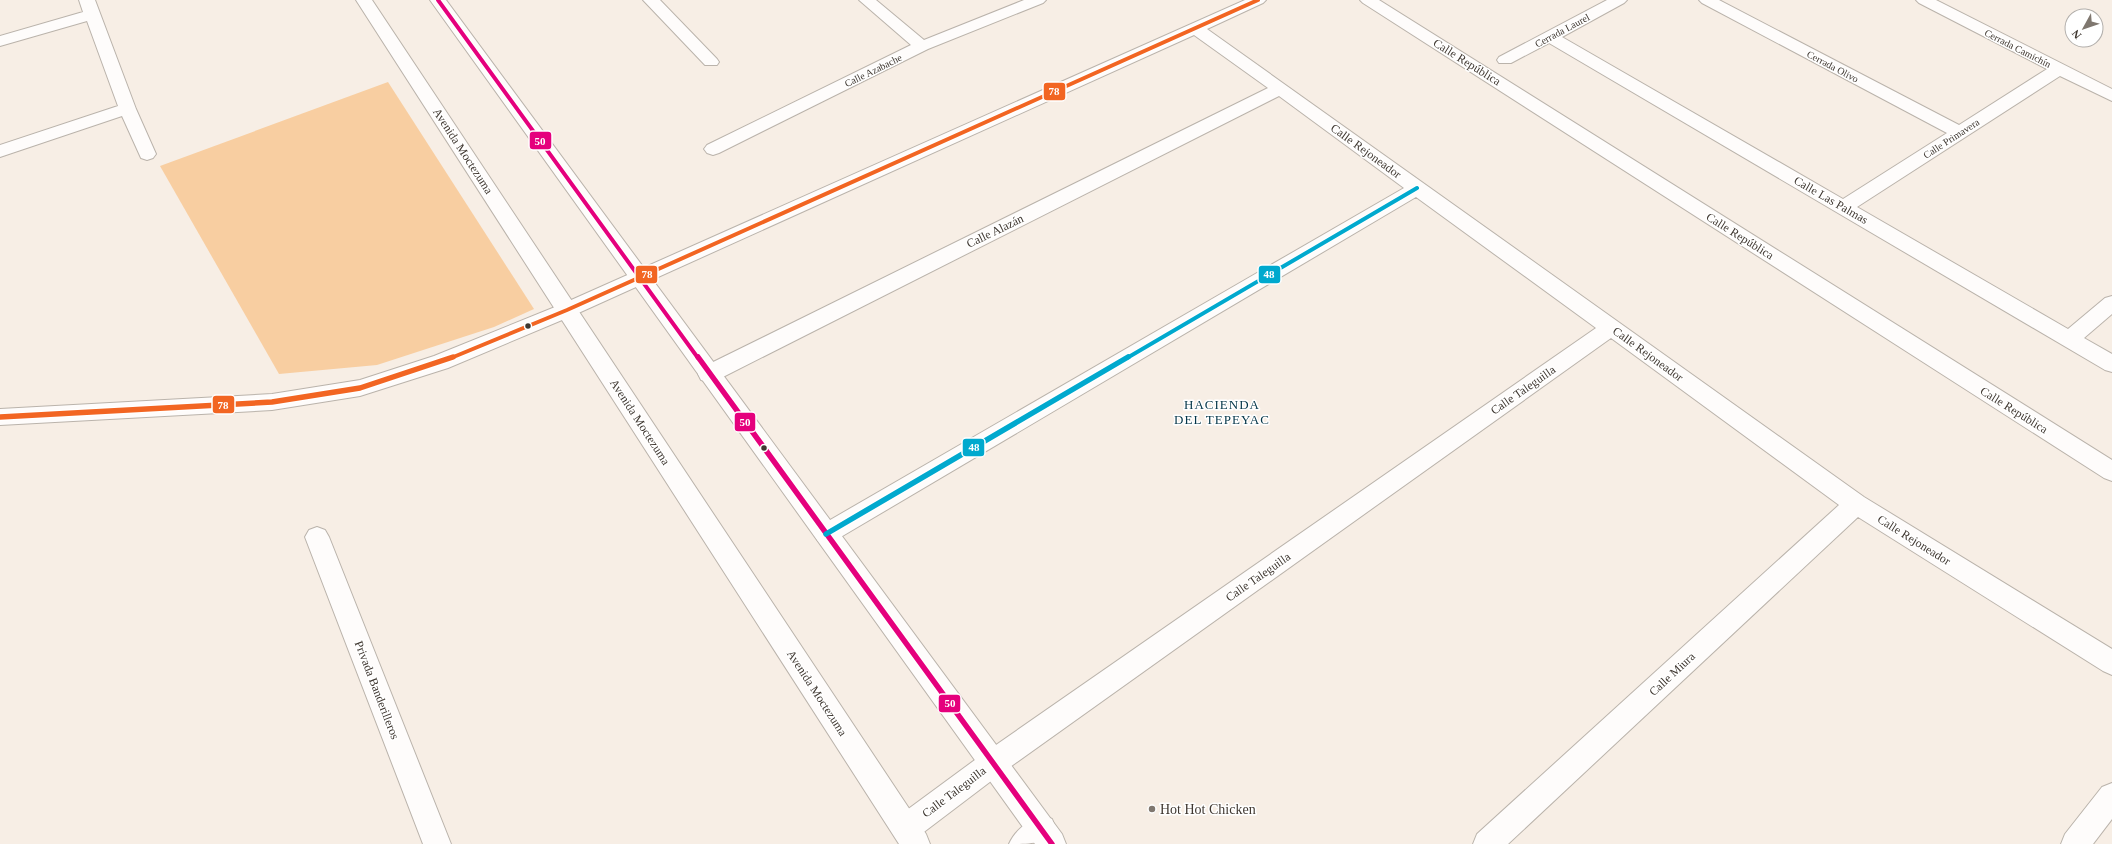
<svg xmlns="http://www.w3.org/2000/svg" width="2112" height="844" viewBox="0 0 2112 844" font-family="'Times New Roman',serif">
<rect width="100%" height="100%" fill="#f7eee5"/>
<path fill="#f8cea1" d="M388,82l146,227 -40,18 -117,38 -98,9 -119,-208z"/>
<g fill="none" stroke-linecap="round" stroke-linejoin="round">
<g stroke="#bab3ab" stroke-width="2">
<path id="minor" d="M79,0h16l41,109 20,45 -3,4 -6,2 -6,-2 -19,-42 -122,41v-12l118,-39 -31,-85 -87,25v-10l83,-24z
M643,0h17l57,59 2,3 -2,3h-12z
M859,0h17l48,40 100,-40h22l-3,3 -115,46 -209,104 -6,2 -6,-2 -3,-4 3,-4 204,-100z
M1245,0h21l-3,3 -56,26 657,468 248,152v26l-9,-4 -245,-154 -350,327h-35l4,-10 362,-329 -228,-167 -608,434 -87,66 -10,4 -10,-4 -4,-10 4,-10 87,-64 613,-426 -180,-131 -582,344 -8,3 -8,-3 -4,-7 4,-7 586,-339 -125,-92 -562,284 -8,2 -8,-2 -3,-6 3,-6 567,-280 -74,-53 -620,280 -126,53 -88,28 -88,14 -272,15v-16l272,-15 88,-14 74,-24 126,-51z
M1360,0h19l733,460v21l-8,-3 -741,-475z
M1607,0h20l-3,3 -62,34 281,162 104,-66 -245,-130 -3,-3h20l240,125 88,-56 -128,-66 -3,-3h20l176,89v12l-52,-25 -203,131 211,122 37,-31 7,-2v18l-28,24 28,16v18l-7,-2 -556,-327 -38,20h-12l-2,-3 2,-3z
M317,527l8,3 4,7 122,307h-28l-118,-307 4,-7z
M2112,783v36l-19,25h-32l4,-10 37,-47z
M1042,815l10,4 4,10c-9,15 -26,15 -47,15 6,-14 19,-23 33,-29z"/>
</g>
<g stroke="#bab3ab" stroke-width="2">
<path id="tertiary" d="M356,0h16l554,834 4,10h-31z
M430,0h16l616,834 4,10h-31z"/>
</g>
<use href="#minor" fill="#fefcfb" fill-rule="evenodd"/>
<use href="#tertiary" fill="#fefcfb" fill-rule="evenodd"/>
<g stroke="#fff" stroke-width="6">
<path id="bus-1-far1" d="M438,0l260,358"/>
</g>
<g stroke="#fff" stroke-width="8">
<path id="bus-1" d="M698,357l354,487"/>
</g>
<g stroke="#fff" stroke-width="6">
<path id="bus-2-far1" d="M451,358l116,-48 691,-310"/>
</g>
<g stroke="#fff" stroke-width="8">
<path id="bus-2" d="M0,417l272,-15 88,-14 93,-31"/>
</g>
<g stroke="#fff" stroke-width="6">
<path id="bus-3-far1" d="M1127,358l290,-170"/>
</g>
<g stroke="#fff" stroke-width="8">
<path id="bus-3" d="M826,534l302,-177"/>
</g>
<use href="#bus-1-far1" stroke="#e5007d" stroke-width="4"/>
<use href="#bus-1" stroke="#e5007d" stroke-width="5.5"/>
<use href="#bus-2-far1" stroke="#f26522" stroke-width="4"/>
<use href="#bus-2" stroke="#f26522" stroke-width="5.5"/>
<use href="#bus-3-far1" stroke="#00a9ce" stroke-width="4"/>
<use href="#bus-3" stroke="#00a9ce" stroke-width="5.5"/>
</g>
<g fill="#3f3730" stroke="#fff" stroke-width="1.5">
<circle cx="528" cy="326" r="3.5"/>
<circle cx="764" cy="448" r="3.5"/>
</g>
<circle fill="#7f776f" stroke="#fff" stroke-width="1.5" cx="1152" cy="809" r="4"/>
<g text-anchor="middle" stroke-width="3" stroke-linejoin="round" paint-order="stroke">
<g font-size="10" fill="#3f3730" stroke="#fff">
<text transform="translate(1562 30) rotate(-28)" y="4">Cerrada Laurel</text>
<text transform="translate(2018 48) rotate(27)" y="4">Cerrada Camichín</text>
<text transform="translate(1833 66) rotate(28)" y="4">Cerrada Olivo</text>
<text transform="translate(873 70) rotate(-26)" y="4">Calle Azabache</text>
<text transform="translate(1951 138) rotate(-33)" y="4">Calle Primavera</text>
</g>
<g font-size="12" fill="#3f3730" stroke="#fff">
<text transform="translate(1467 62) rotate(32)" y="4">Calle República</text>
<text transform="translate(463 151) rotate(57)" y="4">Avenida Moctezuma</text>
<text transform="translate(1366 151) rotate(36)" y="4">Calle Rejoneador</text>
<text transform="translate(1831 200) rotate(30)" y="4">Calle Las Palmas</text>
<text transform="translate(995 231) rotate(-26)" y="4">Calle Alazán</text>
<text transform="translate(1740 236) rotate(32)" y="4">Calle República</text>
<text transform="translate(1648 354) rotate(36)" y="4">Calle Rejoneador</text>
<text transform="translate(1523 390) rotate(-35)" y="4">Calle Taleguilla</text>
<text transform="translate(2014 410) rotate(32)" y="4">Calle República</text>
<text transform="translate(640 422) rotate(57)" y="4">Avenida Moctezuma</text>
<text transform="translate(1914 540) rotate(32)" y="4">Calle Rejoneador</text>
<text transform="translate(1258 577) rotate(-35)" y="4">Calle Taleguilla</text>
<text transform="translate(1672 674) rotate(-43)" y="4">Calle Miura</text>
<text transform="translate(377 690) rotate(69)" y="4">Privada Banderilleros</text>
<text transform="translate(817 693) rotate(57)" y="4">Avenida Moctezuma</text>
<text transform="translate(954 792) rotate(-37)" y="4">Calle Taleguilla</text>
</g>
<g font-size="13" letter-spacing="1" fill="#023447" stroke="#fff">
<text x="1222" y="409">HACIENDA<tspan x="1222" dy="15">DEL TEPEYAC</tspan></text>
</g>
<g font-size="14" fill="#3f3730" stroke="#fff" text-anchor="start">
<text x="1160" y="814">Hot Hot Chicken</text>
</g>
</g>
<g stroke="#fff" stroke-width="1.5">
<rect x="1043" y="82" width="23" height="19" rx="4" fill="#f26522"/>
<rect x="529" y="131" width="23" height="19" rx="4" fill="#e5007d"/>
<rect x="635" y="265" width="23" height="19" rx="4" fill="#f26522"/>
<rect x="1258" y="265" width="23" height="19" rx="4" fill="#00a9ce"/>
<rect x="212" y="395" width="23" height="19" rx="4" fill="#f26522"/>
<rect x="734" y="412" width="22" height="20" rx="4" fill="#e5007d"/>
<rect x="962" y="438" width="23" height="19" rx="4" fill="#00a9ce"/>
<rect x="938" y="694" width="23" height="19" rx="4" fill="#e5007d"/>
</g>
<g font-size="11" text-anchor="middle" font-weight="bold" fill="#fff">
<text x="1054" y="95">78</text>
<text x="540" y="145">50</text>
<text x="647" y="278">78</text>
<text x="1269" y="278">48</text>
<text x="223" y="409">78</text>
<text x="745" y="426">50</text>
<text x="974" y="451">48</text>
<text x="950" y="707">50</text>
</g>
<g transform="translate(2084 28) rotate(230)"><circle r="19" fill="#ffffff" stroke="#b2afac"/>
<path d="M0-3L7 15L0 10L-7 15Z" fill="#7f776f"/>
<text y="-6" font-size="11" font-weight="bold" text-anchor="middle" fill="#3f3730">N</text>
</g>
</svg>
